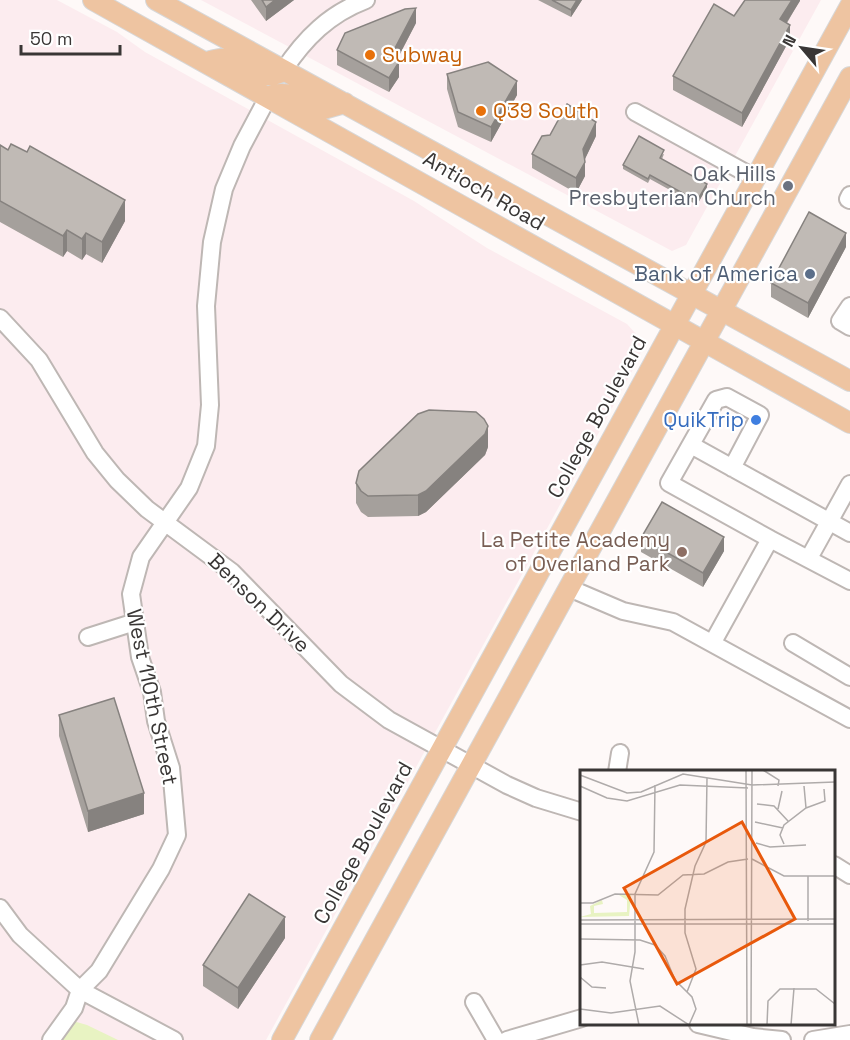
<svg xmlns="http://www.w3.org/2000/svg" width="850" height="1040" viewBox="0 0 850 1040" font-family="'Space Grotesk',sans-serif">
<rect width="100%" height="100%" fill="#fef9f8"/>
<path fill="#fcecef" d="M0,0h57l60,32 28,20 269,149 73,47 140,76 9,10 6,14 -4,12 -102,189 -270,491h-266z
M201,0h620l-135,245 -14,6z"/>
<path fill="#e8f3c2" d="M73,1021l14,4 31,15h-59z"/>
<g fill="none" stroke-linecap="round" stroke-linejoin="round">
<g stroke="#beb7b4" stroke-width="20">
<path id="minor" d="M283,71c22,-33 46,-57 83,-71
M635,112l120,66
M850,195l-2,4 2,1
M850,306l-10,15 10,6
M0,318l39,42 56,93 22,27 30,29 85,63 109,112 48,36 118,65 29,13 46,14
M691,445l159,88
M732,468l28,-53 -33,-18 -11,3 -47,83 101,56
M809,558l41,-74
M569,588l54,23 50,11 177,97
M88,637l47,-15
M713,642l57,-103 80,42
M793,643l57,34
M617,772l3,-19
M834,865l16,10
M0,908l20,27 60,55 94,50
M474,1002l22,38
M698,1024l55,13 29,3
M51,1040l23,-32 6,-18 19,-19 62,-102 16,-34 -6,-67 -15,-47 -4,-29 -12,-35 -9,-63 10,-37 48,-69 17,-42 4,-41 -4,-99 6,-64 12,-53 18,-43 26,-49
M507,1040l75,-22
M813,1040l37,-6"/>
</g>
<g stroke="#d7d7d7" stroke-width="22">
<path id="major" d="M93,0l757,423
M156,0l694,381
M210,61c5,-1 11,-3 15,-2 22,2 35,26 58,12
M268,97c18,-9 40,4 56,12l21,-6
M282,1040l568,-1034
M320,1040l530,-963"/>
</g>
<use href="#minor" stroke="#fff" stroke-width="16"/>
<use href="#major" stroke="#eec4a1" stroke-width="20"/>
</g>
<path fill="#a5a09c" d="M251,0h43l-28,21z
M538,0h44l-11,17z
M800,0l-13,23 3,16 -48,88 -69,-37v-14l61,-60z
M416,23l-18,35 1,19 -10,15 -52,-27v-15z
M447,74l70,21 -26,47 -33,-15 -11,-38z
M596,136l-11,23v17l-9,17 -44,-25v-14z
M0,145l125,76 -23,42 -16,-9 -4,6 -15,-9 -4,6 -63,-35z
M664,154l-2,5 45,28 -10,18 -47,-26 -2,4 -25,-14v-4z
M846,247l-38,71 -37,-21v-14z
M488,447l-3,8 -59,57 -8,4 -50,1 -7,-5 -5,-9v-20z
M641,538l83,13 -21,36 -62,-35z
M59,715l85,99 -56,18 -29,-96z
M285,938l-47,71 -35,-23v-21z"/>
<path fill="#86827f" d="M275,0h19l-28,21v-14z
M577,0h5l-11,17v-7z
M792,0h8v1l-20,32v-14z
M416,8v15l-21,40v-15z
M790,25v14l-48,88v-14z
M399,62v15l-10,15v-14z
M517,81v14l-26,47v-15z
M596,122v14l-13,27v-14z
M585,162v14l-9,17v-15z
M707,184v3l-10,18v-4z
M125,200v21l-23,42v-21z
M67,230v21l-4,6v-21z
M86,233v21l-4,6v-21z
M846,233v14l-38,71v-15z
M488,426v21l-3,8 -59,57 -8,4v-21z
M724,537v14l-21,36v-14z
M144,793v21l-56,18v-21z
M285,917v21l-47,71v-21z"/>
<path fill="#c0bab5" stroke="#86827f" stroke-width="1.5" d="M262,0h13l-9,7z
M552,0h25l-6,10z
M745,0h47l-12,19 10,6 -48,88 -69,-37 41,-72 20,12z
M416,8l-21,40 4,14 -10,16 -52,-28 8,-17 60,-24z
M488,62l29,19 -26,46 -33,-15 -11,-38z
M567,104l29,18 -13,27 2,13 -9,16 -44,-24 10,-18 8,-1z
M639,136l25,14 -4,8 47,26 -10,17 -47,-26 -2,4 -25,-14z
M11,144l16,8 3,-6 95,54 -23,42 -16,-9 -4,6 -15,-9 -4,6 -63,-35v-56l8,5z
M809,212l37,21 -38,70 -37,-20z
M429,410l47,2 8,7 4,7 -3,8 -59,57 -8,4 -50,1 -7,-5 -5,-8 3,-12 59,-57z
M662,502l62,35 -21,36 -62,-35z
M114,698l30,95 -56,18 -29,-96z
M249,894l36,23 -47,71 -35,-23z"/>
<g fill="#e8710a" stroke="#fff" stroke-width="2">
<circle cx="370" cy="55" r="6"/>
<circle cx="481" cy="111" r="6"/>
</g>
<circle fill="#6b7280" stroke="#fff" stroke-width="2" cx="788" cy="186" r="6"/>
<circle fill="#5c6f8a" stroke="#fff" stroke-width="2" cx="810" cy="274" r="6"/>
<circle fill="#3f7fe0" stroke="#fff" stroke-width="2" cx="756" cy="420" r="6"/>
<circle fill="#8d6e63" stroke="#fff" stroke-width="2" cx="682" cy="552" r="6"/>
<g text-anchor="middle" stroke-width="4.5" stroke-linejoin="round" paint-order="stroke">
<g font-size="21" fill="#c56008" stroke="#fff" text-anchor="start">
<text x="382" y="62">Subway</text>
<text x="493" y="118">Q39 South</text>
</g>
<g font-size="21" fill="#5b616d" stroke="#fff" text-anchor="end">
<text x="776" y="181">Oak Hills<tspan x="776" dy="24">Presbyterian Church</tspan></text>
</g>
<g font-size="21" fill="#393635" stroke="#fff">
<text transform="translate(484 191) rotate(30)" y="7">Antioch Road</text>
<text transform="translate(597 417) rotate(-61)" y="7">College Boulevard</text>
<text transform="translate(259 603) rotate(44)" y="7">Benson Drive</text>
<text transform="translate(152 697) rotate(78)" y="7">West 110th Street</text>
<text transform="translate(363 843) rotate(-61)" y="7">College Boulevard</text>
</g>
<g font-size="21" fill="#4e5e75" stroke="#fff" text-anchor="end">
<text x="798" y="281">Bank of America</text>
</g>
<g font-size="21" fill="#366cbe" stroke="#fff" text-anchor="end">
<text x="744" y="427">QuikTrip</text>
</g>
<g font-size="21" fill="#785e54" stroke="#fff" text-anchor="end">
<text x="670" y="547">La Petite Academy<tspan x="670" dy="24">of Overland Park</tspan></text>
</g>
</g>
<g transform="translate(580 770)">
<rect width="255" height="255" fill="#fef9f8"/>
<path d="M39,125h12l-2,21 -49,1 11,-3 -1,-8 12,-6 1,4 -9,2v7l33,-1v-12z" fill="#e8f3c2"/>
<path fill="none" stroke="#afabaa" stroke-width="1.5" d="M166,0l1,255M183,0l16,10 -1,6M0,5l47,18 14,-1 42,-18 69,11 83,-3M0,16l27,12 20,3 53,-16 68,3M224,16l2,22M177,34l17,2 14,15M198,39l4,-18M175,52l28,6M176,73l14,4 36,-2M204,74l-4,-9 4,-10 22,-17 19,-7 -1,-12M172,89l32,17h51M228,106v45M0,133h13l22,-9 43,1 25,-20 21,-1 24,-12 20,-3M0,150l255,-1M0,154h255M0,169l60,1 15,5 10,11 10,24 17,17 4,12 -7,16 -29,-19 -49,7 -31,-4M0,195l22,-3 42,7M0,207l12,10 14,1M107,222l9,-23 -11,-36v-24l10,-43 11,-24 1,-64M59,255l-9,-44 5,-29v-58l19,-42 1,-67M171,255l1,-255M187,255l1,-24 12,-12h36l19,15M211,255l3,-37"/>
<path fill="#e8590c" fill-opacity="0.15" stroke="#e8590c" stroke-width="3" d="M162,52l53,97 -118,65 -53,-96z"/>
<rect width="255" height="255" fill="none" stroke="#393635" stroke-width="3"/>
</g>
<g transform="translate(802 48) rotate(299)" stroke="#ffffff" stroke-width="4.5" paint-order="stroke">
<path d="M0-4.5L10 22L0 15L-10 22Z" fill="#393635"/>
<text y="-9" font-size="16" font-weight="bold" text-anchor="middle" fill="#393635">N</text>
</g>
<path d="M21 45v9h99v-9" fill="none" stroke="#393635" stroke-width="3"/>
<text x="30" y="45" font-size="18" fill="#393635" stroke="#ffffff" stroke-width="4.5" paint-order="stroke">50 m</text>
</svg>
